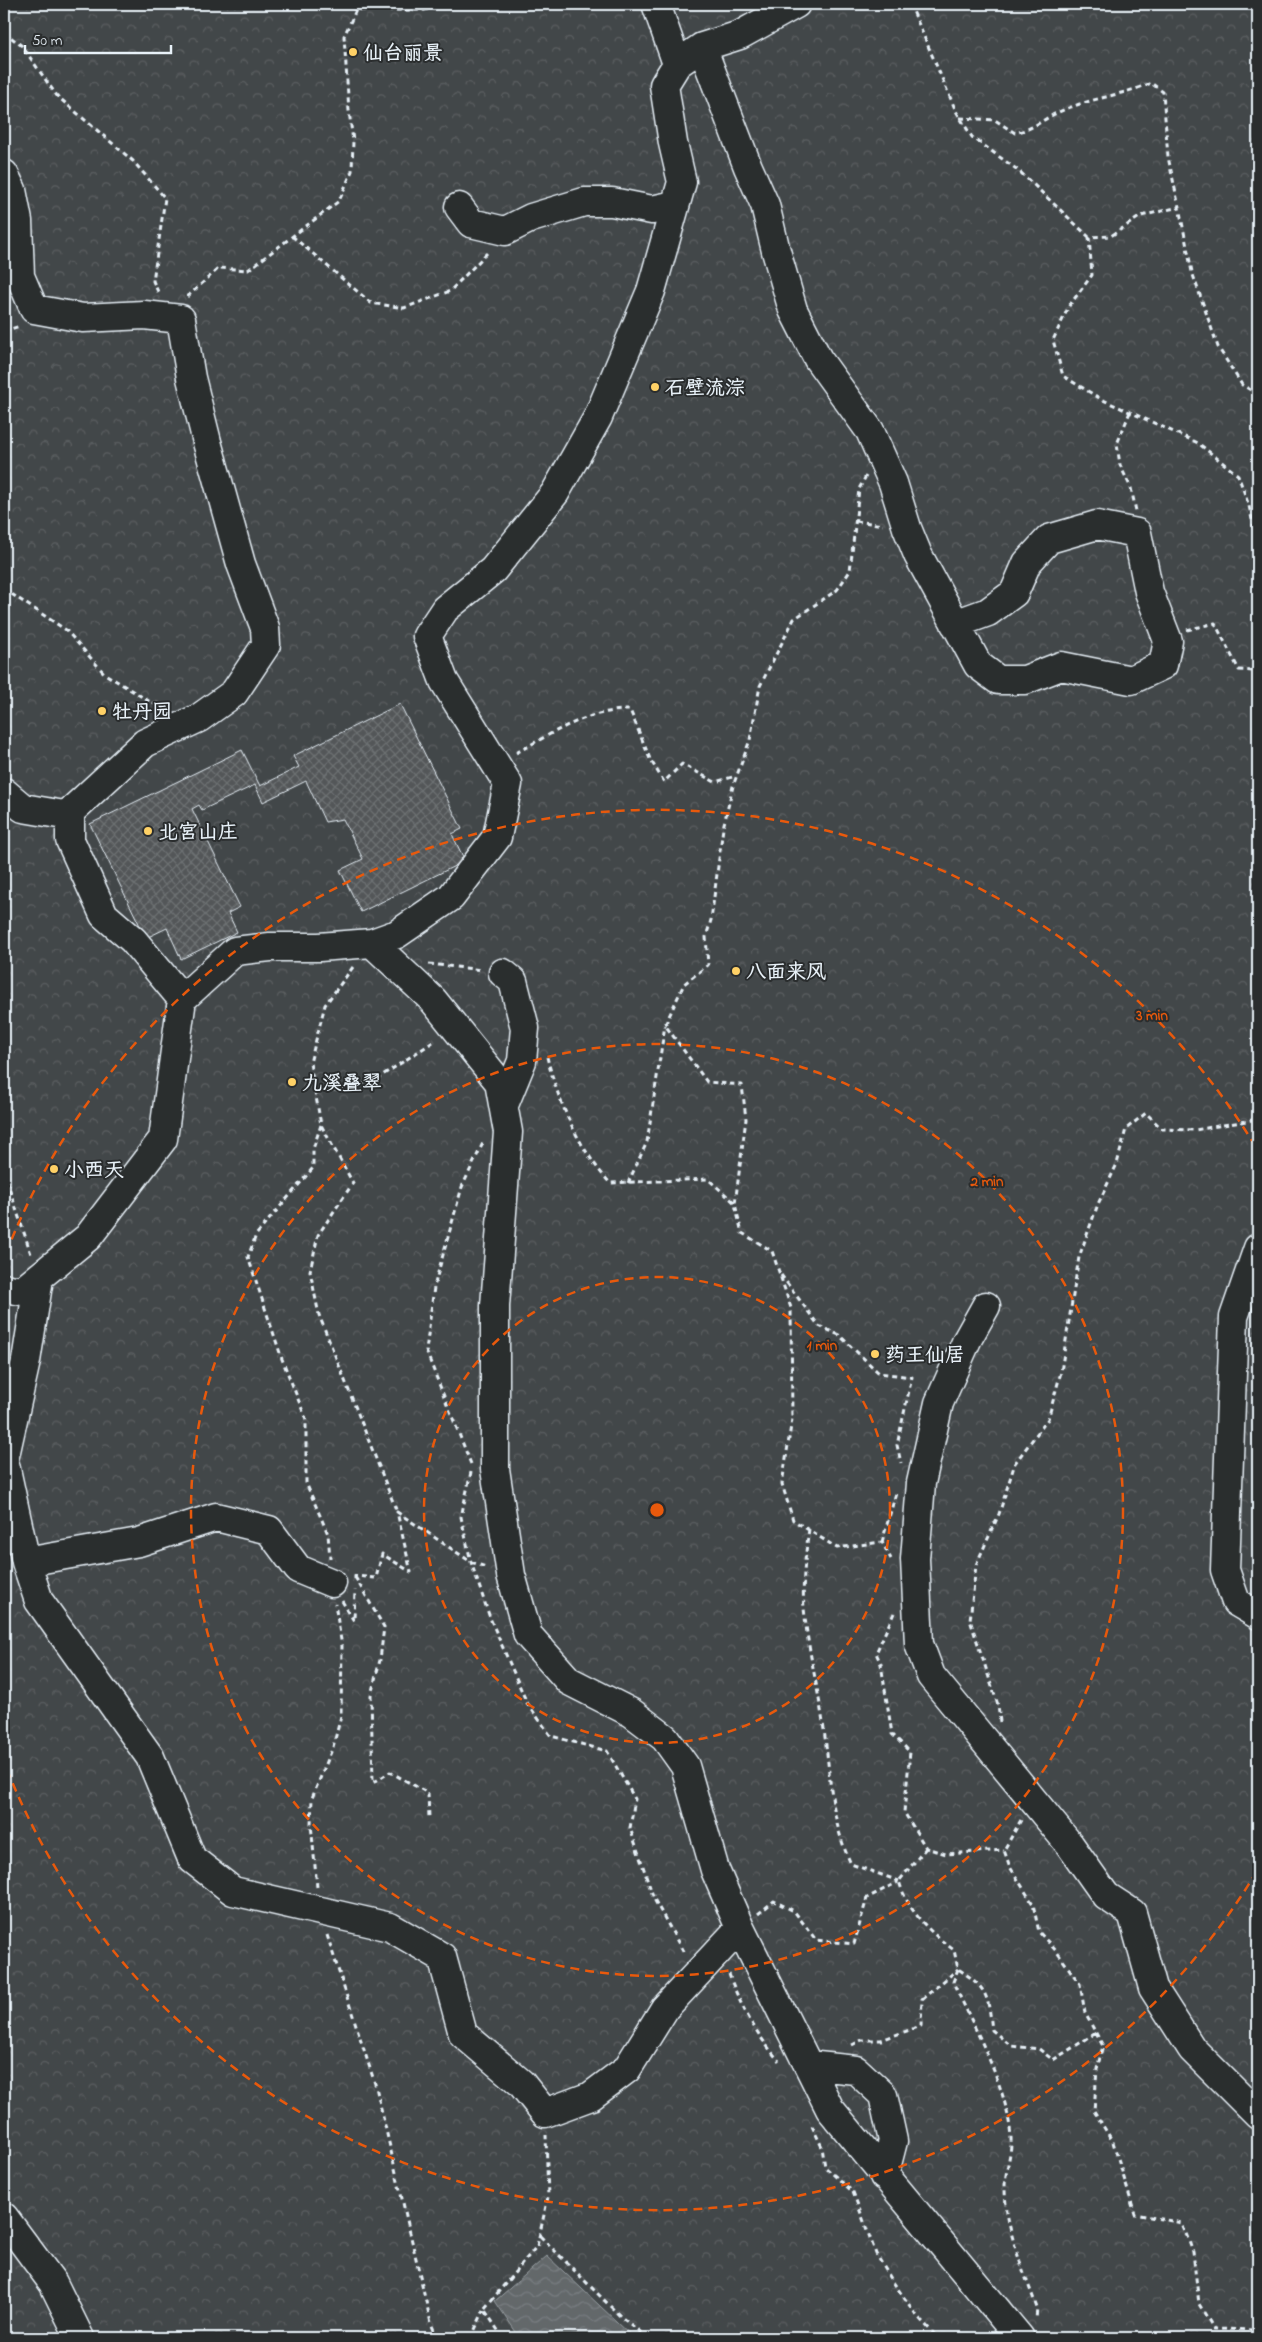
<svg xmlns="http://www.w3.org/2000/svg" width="1262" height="2342" viewBox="0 0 1262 2342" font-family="'Indie Flower','LXGW WenKai TC',sans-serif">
<defs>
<pattern id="forest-crowns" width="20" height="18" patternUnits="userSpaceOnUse" patternTransform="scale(1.25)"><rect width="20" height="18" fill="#424648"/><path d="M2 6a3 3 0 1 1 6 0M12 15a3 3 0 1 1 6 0" fill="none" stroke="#5d6163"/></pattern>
<pattern id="water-waves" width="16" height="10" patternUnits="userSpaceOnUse" patternTransform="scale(1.25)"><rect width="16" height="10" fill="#63686b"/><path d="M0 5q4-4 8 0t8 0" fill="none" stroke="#797e81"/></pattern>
<pattern id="building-cross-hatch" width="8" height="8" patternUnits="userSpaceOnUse" patternTransform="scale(1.25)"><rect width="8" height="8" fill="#535759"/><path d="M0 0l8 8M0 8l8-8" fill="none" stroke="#6c7072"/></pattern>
</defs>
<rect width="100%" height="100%" fill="#2a2d2e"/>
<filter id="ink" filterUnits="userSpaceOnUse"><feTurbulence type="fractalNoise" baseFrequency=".02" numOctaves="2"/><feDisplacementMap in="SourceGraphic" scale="10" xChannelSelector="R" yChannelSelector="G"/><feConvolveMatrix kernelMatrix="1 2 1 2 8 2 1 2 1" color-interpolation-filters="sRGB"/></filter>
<g filter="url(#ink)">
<path fill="url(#forest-crowns)" stroke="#959ca0" d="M4,4h1254v2334h-1254z"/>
<path fill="url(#water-waves)" stroke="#989fa3" d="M547,2256l87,82h-114l-25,-37z"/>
<path fill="url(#building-cross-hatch)" stroke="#e8f1f8" d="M400,704l62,125 -10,5 13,27 -104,51 -21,-42 23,-11 -20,-40 -18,3 -19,-41 -43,21 -8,-17 -53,25 -3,-5 -7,4 48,98 -12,6 9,19 -56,27 -14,-31 -21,10 -56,-114 152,-74 18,36 39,-19 -6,-11z"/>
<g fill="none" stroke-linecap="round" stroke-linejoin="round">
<g stroke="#e8f1f8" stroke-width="31">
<path id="minor" d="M656,4l21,60
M702,47l46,120 17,38 11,46 17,59 25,49 52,72 23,52 14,45 11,27 60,110 20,15h27l36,-14 70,14 32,-15 5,-24 -19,-49 -12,-59 -40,-8 -48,14 -22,24 -13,30 -26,19 -33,12
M4,174l8,16 6,31 2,55 14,33 49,9 61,-3 37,4 10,59 16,64 34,122 24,64 1,17 -32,48 -35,25 -54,25 -75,69v28l34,75 29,25 49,59
M459,207l12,16 34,8 26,-13 53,-16h28l40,8 23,-5
M4,792l19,16 47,8
M372,943l61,57 66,82 9,50 -13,174v163l16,106 17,60 41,46 63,32 33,25 20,28 30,104 25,58 90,181 190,229
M503,973l10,8 12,47 -3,33 -18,44
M1258,1248l-24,69 -9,253 11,32 22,13
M39,1278l-13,83 -22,99 22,102 13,39 111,156 42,102 41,32 157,36 52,30 21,77 58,49 24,30 46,-17 36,-27 38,-61 75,-80
M4,1288l18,3 66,-54 75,-98 19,-140 53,-48 35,-4h49l53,-4 25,-9 54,-37 46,-60 11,-53 -64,-103 -17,-45 18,-27 48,-39 62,-77 43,-76 53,-126 31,-109 -9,-39 -9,-58 13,-21 25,-17 38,-12 56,-31
M986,1306l-19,34 -28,63 -18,80 -6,76 4,85 12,32 139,169 36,51 26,17 21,75 39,61 66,66
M26,1562l113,-20 77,-25 53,13 29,39 34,14
M808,2065l48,5 27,25 10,46 -9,35
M4,2217l49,66 27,55"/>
</g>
<path stroke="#e8f1f8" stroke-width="3" stroke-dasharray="5 4" stroke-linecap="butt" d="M345,4l11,6
M910,4l46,107 16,26 47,34 70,66 22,-1 30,-20 38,-9 13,65 26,75 24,38 16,9
M4,32l18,14 35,50 76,65 32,37 -12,83 6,13
M960,118l35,2 20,13c21,-5 26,-13 44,-21 30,-14 62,-16 92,-29l12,9 5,65 11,50
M292,236l79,67 33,5 46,-17 39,-40
M1089,237l3,38 -23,31 -16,34 10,36 38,23 97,44 40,32 11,31 9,40
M187,297l32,-29 29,2 91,-69 13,-30 1,-30 -4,-30 -5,-75 12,-26h68l27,-6
M4,331l16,-5
M1130,412l-13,32 3,21 11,23 5,23
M866,476l-7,13 -9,82 -13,19 -43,29 -34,67 -10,54 -17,46 -10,42 -12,92 -5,17 2,28 -24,19 -19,41 42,57 35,3 4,34 -11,85 7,29 30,18 19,57 1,111 -10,65 11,36 44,28 45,-6 9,17
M856,521l27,4
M4,589l62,41 39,44 47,29 18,3
M1187,630l28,-7 24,47 15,1
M1258,660l-4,11 4,3
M516,753c34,-19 74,-44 114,-43l20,49 14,23 18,-18 33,18 21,-6
M429,964l53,6
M353,967l-28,38 -15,58 11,62 32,58 -35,52 -8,36 9,44 78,197
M547,1057c11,45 32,92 63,126l98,-4 27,24
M315,1089l25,1 32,-8 64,-42
M321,1125l-8,24v19l-57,67 -8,22 34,102 24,60v64l22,51 2,24
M4,1172l27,82
M628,1183l19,-41 18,-117
M781,1275l38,51 20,9 40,38 33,4 -15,68 4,18
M471,1464l-45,-113 8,-64 28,-100 21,-44
M471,1472l-10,45 10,45 19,56 37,85 24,33 56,15 28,48 -5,29 24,71 31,56
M809,1529c-4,29 -8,59 -4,88 4,38 14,75 19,113 7,48 6,89 27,134l48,17
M882,1542l14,-49
M355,1577l29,50 -4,33 -9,35 2,88 17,-11 38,21 1,25
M355,1579v-3l21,2 6,-24 29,18 -14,-60 74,50 15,5
M342,1601l12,20 1,-31
M894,1613l-18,40 5,11 11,70 18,18 -6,60 22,36 20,6 58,-4
M1000,1722l-2,-17 -28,-85 6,-55 23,-51 16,-51 33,-44 13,-47 18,-115 19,-53 19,-40 9,-35 20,-16 16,16 33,1 63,-11
M1021,1820l-17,30 6,17 23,37 6,28 18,20 23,32 5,29 18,33 -6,23 -3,42 19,31 22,72 47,9 11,29 6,52 15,25 44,1
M926,1848l-27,33c8,29 31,52 55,69l4,19c30,19 30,27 34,61l19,16 28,3 14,11 43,-27
M317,1887l-6,-63 1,-26 21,-51 8,-31 1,-70 -7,-42
M758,1914l16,-13 20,10 22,29 38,4 13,-46 31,-16
M327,1935l49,152 55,236 6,15
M958,1969l-5,13c21,45 55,106 58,156 1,16 -6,33 -6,49 0,42 18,82 32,121l-1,12
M729,1974c11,32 28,61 50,87
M852,2045l10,-5h19l40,-14 1,-27 36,-30
M812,2126l10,21 3,20 28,25 23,62 17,28 24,34 21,22
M540,2236l81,81 27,21
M471,2338l13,-28
M503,2338l-19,-29 53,-63 11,-49 -2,-62"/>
<use href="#minor" stroke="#2a2d2e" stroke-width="28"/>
</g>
</g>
<g fill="none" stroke="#e8590c" stroke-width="2.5" stroke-dasharray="9 6">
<circle cx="657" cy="1510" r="233"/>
<circle cx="657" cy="1510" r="466"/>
<path d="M1257 1871A700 700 0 0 1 6 1767M6 1253A700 700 0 0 1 1257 1149"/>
</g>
<g fill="#ffd166" stroke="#2a2d2e" stroke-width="2">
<circle cx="353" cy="52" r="5"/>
<circle cx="655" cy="387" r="5"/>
<circle cx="102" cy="711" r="5"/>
<circle cx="148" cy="831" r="5"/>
<circle cx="736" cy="971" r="5"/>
<circle cx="292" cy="1082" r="5"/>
<circle cx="54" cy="1169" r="5"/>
<circle cx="875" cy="1354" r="5"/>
</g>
<g text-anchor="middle" stroke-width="4" stroke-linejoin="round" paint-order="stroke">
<g font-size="20" font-weight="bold" fill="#e8f1f8" stroke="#2a2d2e" text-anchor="start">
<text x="363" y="59">仙台丽景</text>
<text x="665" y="394">石壁流淙</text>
<text x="112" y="718">牡丹园</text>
<text x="158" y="838">北宫山庄</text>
<text x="746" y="978">八面来风</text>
<text x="302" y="1089">九溪叠翠</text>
<text x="64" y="1176">小西天</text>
<text x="885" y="1361">药王仙居</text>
</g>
</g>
<circle cx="657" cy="1510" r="8" fill="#e8590c" stroke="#2a2d2e" stroke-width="2.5"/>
<g font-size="15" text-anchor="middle" font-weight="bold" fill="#e8590c" stroke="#2a2d2e" stroke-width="4" stroke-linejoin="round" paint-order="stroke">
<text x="1152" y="1020">3 min</text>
<text x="987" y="1186">2 min</text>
<text x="822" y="1350">1 min</text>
</g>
<rect width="1262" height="2342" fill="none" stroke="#2a2d2e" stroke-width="20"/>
<rect x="10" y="10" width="1242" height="2322" fill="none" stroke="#e8f1f8" stroke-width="2" filter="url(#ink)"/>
<path d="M25 45v8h146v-8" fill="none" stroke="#e8f1f8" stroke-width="2.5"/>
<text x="32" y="45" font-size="15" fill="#e8f1f8" stroke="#2a2d2e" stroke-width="4" paint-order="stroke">50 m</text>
</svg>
